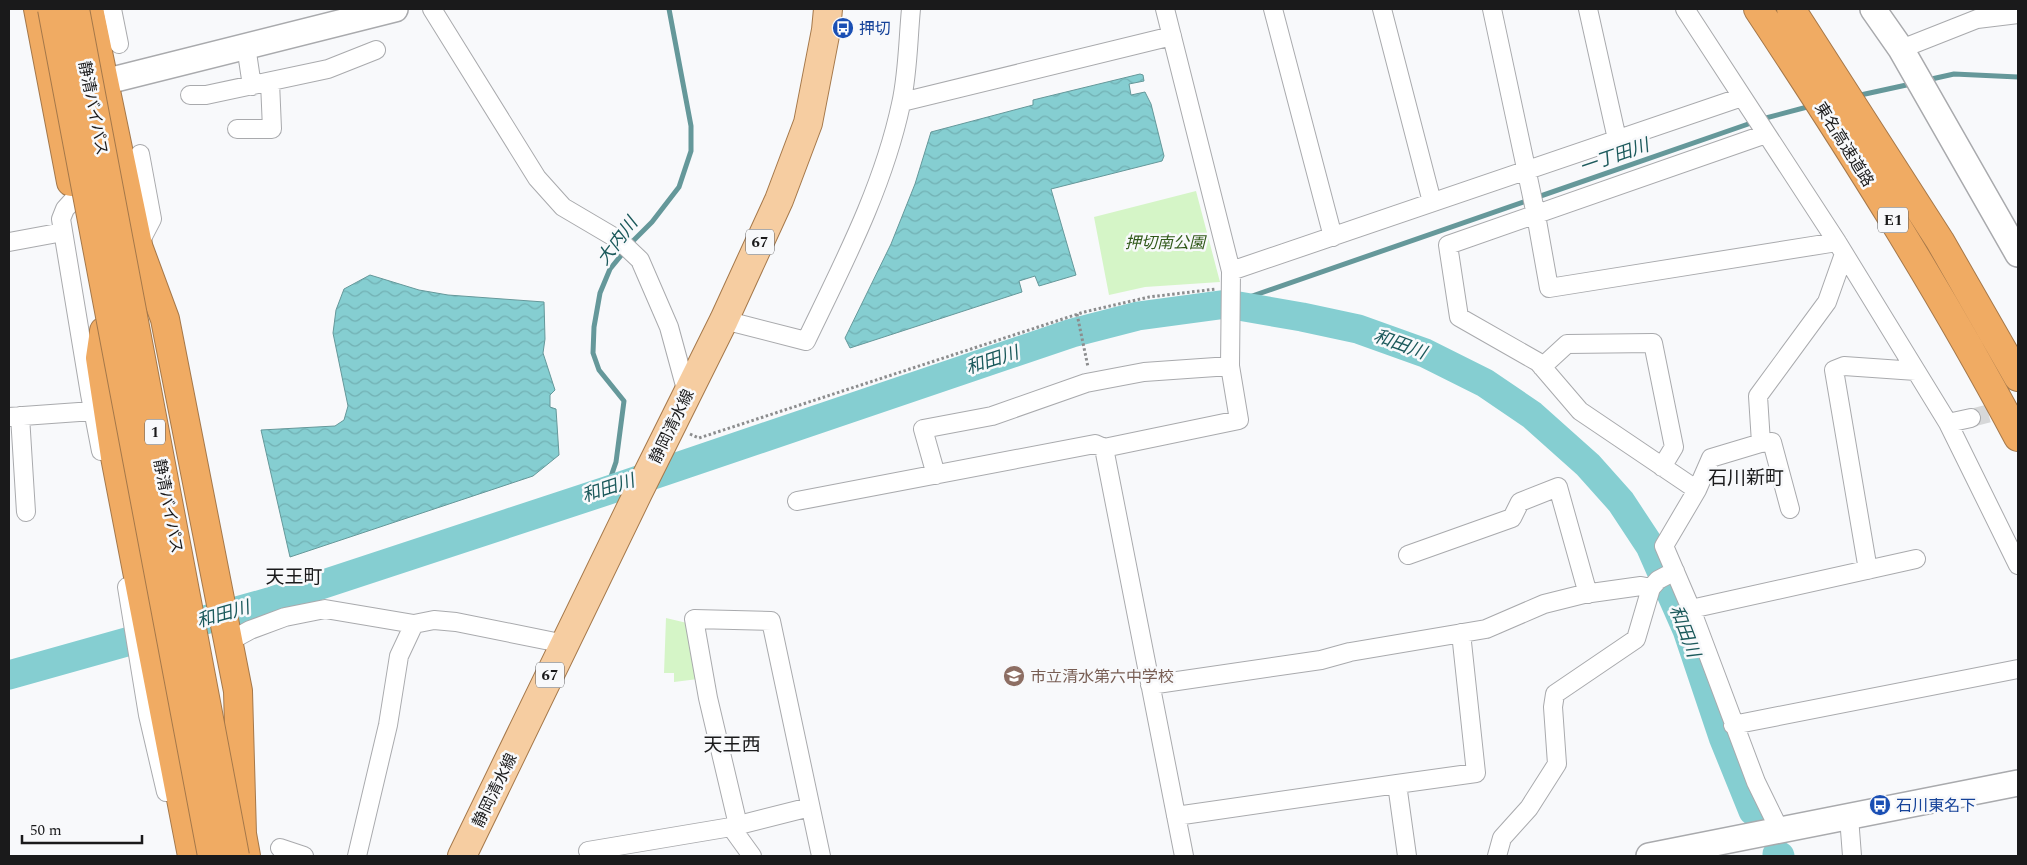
<svg xmlns="http://www.w3.org/2000/svg" width="2027" height="865" viewBox="0 0 2027 865" font-family="Spectral,'Noto Sans JP',serif">
<defs>
<pattern id="water-waves" width="16" height="10" patternUnits="userSpaceOnUse" patternTransform="scale(1.25)"><rect width="16" height="10" fill="#85ced1"/><path d="M0 5q4-4 8 0t8 0" fill="none" stroke="#72b0b3"/></pattern>
</defs>
<rect width="100%" height="100%" fill="#f8f9fb"/>
<path fill="#d5f5c7" d="M1196,191l24,91 -75,5 -36,8 -15,-78z
M666,618l21,5 11,56 -24,3v-9h-10z"/>
<path fill="url(#water-waves)" stroke="#65989a" d="M1140,74l3,1 1,6 -15,3 2,11 14,-3 6,12 13,52 -2,5 -111,28 25,86 -37,11 -4,-10 -16,5 3,11 -172,56 -5,-10 46,-94 24,-60 16,-52 102,-27v-5z
M370,275l49,15 29,5 96,7 1,37 -2,14 12,37 -5,5v12l6,2 3,46 -26,21 -243,81 -29,-127 74,-4 9,-6 4,-14 -15,-73 3,-23 8,-21z"/>
<g fill="none" stroke-linecap="round" stroke-linejoin="round">
<path stroke="#65989a" stroke-width="5" d="M1927,80l27,-6 64,3
M1856,96l55,-12
M1762,119l49,-13
M1235,302l519,-180
M606,491l10,-29 8,-61 -25,-31 -6,-17 1,-26 6,-34 10,-24 22,-27 20,-20 27,-35 12,-36v-25l-22,-117"/>
<path stroke="#85ced1" stroke-width="29" d="M9,675l260,-73 337,-111 466,-158 66,-17 89,-12 75,13 56,12 67,24 60,30 47,32 56,50 33,37 29,44 37,84 36,107 30,74
M1777,854l3,2"/>
<path stroke="#d7d8d9" stroke-width="18" stroke-dasharray="18 9" stroke-linecap="butt" d="M1971,418l47,-12"/>
<g stroke="#a9aaad" stroke-width="20">
<path id="street" d="M112,9l7,35
M432,9l105,169 26,29 56,33 21,20 29,67 18,66
M1165,9l66,262 -1,95 9,54 -135,28 80,408
M1273,9l60,228
M1382,9l50,193
M1492,9l44,206 13,73 288,-46
M1588,9l29,130
M1685,9l152,233 111,181 70,142
M246,46l6,40
M1901,49l76,-30 41,-5
M190,95h16l122,-26 48,-19
M902,102l270,-66
M237,129h35l-2,-47
M74,199l-9,10 -4,10 29,175 11,57
M9,242l54,-10
M138,246l14,-27 -12,-65
M1231,271l511,-174
M724,320l82,21c37,-77 77,-153 95,-237 7,-31 7,-64 10,-95
M1542,367l25,-23 86,-1 21,104 -12,20
M20,416l6,96
M9,417l84,-6
M1948,423l23,-5
M1761,443l11,-1 18,67
M936,475l-13,-46 69,-13 94,-33 58,-11 86,-6
M1697,490l-117,-79 -42,-49 -79,-45 -11,-72 318,-111
M797,501l298,-57 9,4
M1408,555l104,-37 8,-16 38,-15 30,107
M1868,570l-34,-200 10,-4 72,5
M127,587l21,128 18,77
M1691,609l225,-50
M228,642l22,-12 35,-13 40,-8 89,15 20,-4 22,2 109,22
M1150,685l171,-25 29,-8 136,-23 58,-25 40,-10 57,-8 10,2 7,-8 17,-9
M1733,725l285,-56
M1397,784l79,-11 -15,-140
M1176,816l221,-32 10,72
M1849,817l3,39
M738,825l-30,-127 -14,-79 77,2 50,235
M731,827l21,29
M1780,831l-24,-49 -65,-173 -27,-63 33,-56 14,-32 50,-15 -3,-47 69,-94 17,-48
M280,848l24,8
M588,851l143,-24 79,-20
M357,856l31,-131 11,-69 15,-32
M1497,856l5,-18 27,-30 28,-44 -4,-57 2,-13 81,-55 15,-51"/>
</g>
<g stroke="#a9aaad" stroke-width="28">
<path id="secondary" d="M1873,9l28,40 117,205
M84,87l311,-78
M1649,856l369,-73"/>
</g>
<g stroke="#a5784a" stroke-width="30">
<path id="primary" d="M462,856l176,-363 86,-173 55,-120 29,-77 18,-93 2,-21"/>
</g>
<g stroke="#a5784a" stroke-width="30">
<path id="highway" d="M38,9l33,173
M89,9l53,255
M1758,9c92,139 182,281 260,428
M1791,9l149,232 78,136
M138,246l27,73 73,372 4,143 4,22
M104,331l-4,27 15,99 77,399"/>
</g>
<path stroke="#8c8d8e" stroke-width="3" stroke-dasharray="2.5 2.5" stroke-linecap="butt" d="M1077,314l11,53
M690,434l9,4 385,-126 65,-15 67,-8"/>
<use href="#street" stroke="#fff" stroke-width="18"/>
<use href="#secondary" stroke="#fff" stroke-width="25"/>
<use href="#primary" stroke="#f6cda1" stroke-width="28"/>
<use href="#highway" stroke="#f0ab63" stroke-width="28"/>
<g stroke="#a5784a" stroke-width="30" stroke-linecap="butt">
<path id="highway-bridge" d="M52,9l160,847
M75,9l160,847"/>
</g>
<use href="#highway-bridge" stroke="#f0ab63" stroke-width="28"/>
</g>
<defs>
<g id="bus-disc" transform="scale(1.125)"><circle r="9.5" fill="#1a4fb4" stroke="#f8f9fb"/><path d="M-5-6H5V4H4V6H2V4H-2V6H-4V4H-5ZM-3.5-4V0h7V-4ZM-3.5 1.2v1.5H-2V1.2ZM2 1.2v1.5H3.5V1.2Z" fill="#fff"/></g>
<g id="school-disc" transform="scale(1.125)"><circle r="9.5" fill="#8d6e63" stroke="#f8f9fb"/><path d="M0-5L7-2L0 1L-7-2ZM-4 1L0 2.5L4 1V4Q0 6-4 4Z" fill="#fff"/></g>
</defs>
<g fill-rule="evenodd">
<use href="#bus-disc" x="843" y="28"/>
<use href="#school-disc" x="1014" y="676"/>
<use href="#bus-disc" x="1880" y="805"/>
</g>
<g text-anchor="middle" stroke-width="5" stroke-linejoin="round" paint-order="stroke">
<g fill="#f8f9fb" stroke="#5d5d5e" stroke-width="1">
<rect x="1878" y="207.5" width="30" height="25" rx="4"/>
<rect x="746" y="229.5" width="28" height="25" rx="4"/>
<rect x="145" y="419.5" width="20" height="25" rx="4"/>
<rect x="536" y="662.5" width="28" height="25" rx="4"/>
</g>
<g font-size="15" font-weight="bold" fill="#1a1a1b">
<text x="1893" y="225">E1</text>
<text x="760" y="247">67</text>
<text x="155" y="437">1</text>
<text x="550" y="680">67</text>
</g>
<g font-size="16" fill="#164399" stroke="#f8f9fb" text-anchor="start">
<text x="859" y="34">押切</text>
<text x="1896" y="811">石川東名下</text>
</g>
<g font-size="16" fill="#1a1a1b" stroke="#f8f9fb">
<text transform="translate(94 108) rotate(79)" y="6">静清バイパス</text>
<text transform="translate(1845 144) rotate(58)" y="6">東名高速道路</text>
<text transform="translate(671 426) rotate(-64)" y="6">静岡清水線</text>
<text transform="translate(169 506) rotate(79)" y="6">静清バイパス</text>
<text transform="translate(494 790) rotate(-64)" y="6">静岡清水線</text>
</g>
<g font-size="16" font-style="italic" fill="#31591a" stroke="#f8f9fb">
<text x="1165" y="248">押切南公園</text>
</g>
<g font-size="16" fill="#785e54" stroke="#f8f9fb" text-anchor="start">
<text x="1030" y="682">市立清水第六中学校</text>
</g>
<g font-size="18" font-style="italic" fill="#1b595b" stroke="#f8f9fb">
<text transform="translate(1614 156) rotate(-19)" y="6">一丁田川</text>
<text transform="translate(617 241) rotate(-53)" y="6">大内川</text>
<text transform="translate(1400 344) rotate(20)" y="6">和田川</text>
<text transform="translate(992 360) rotate(-18)" y="6">和田川</text>
<text transform="translate(608 488) rotate(-18)" y="6">和田川</text>
<text transform="translate(223 614) rotate(-16)" y="6">和田川</text>
<text transform="translate(1685 631) rotate(69)" y="6">和田川</text>
</g>
<g font-size="19" fill="#1a1a1b" stroke="#f8f9fb">
<text x="1746" y="484">石川新町</text>
<text x="294" y="583">天王町</text>
<text x="732" y="751">天王西</text>
</g>
</g>
<rect width="2027" height="865" fill="none" stroke="#1a1a1b" stroke-width="20"/>
<path d="M22 835v8h120v-8" fill="none" stroke="#1a1a1b" stroke-width="2.5"/>
<text x="30" y="835" font-size="15" fill="#1a1a1b" stroke="#f8f9fb" stroke-width="4" paint-order="stroke">50 m</text>
</svg>
